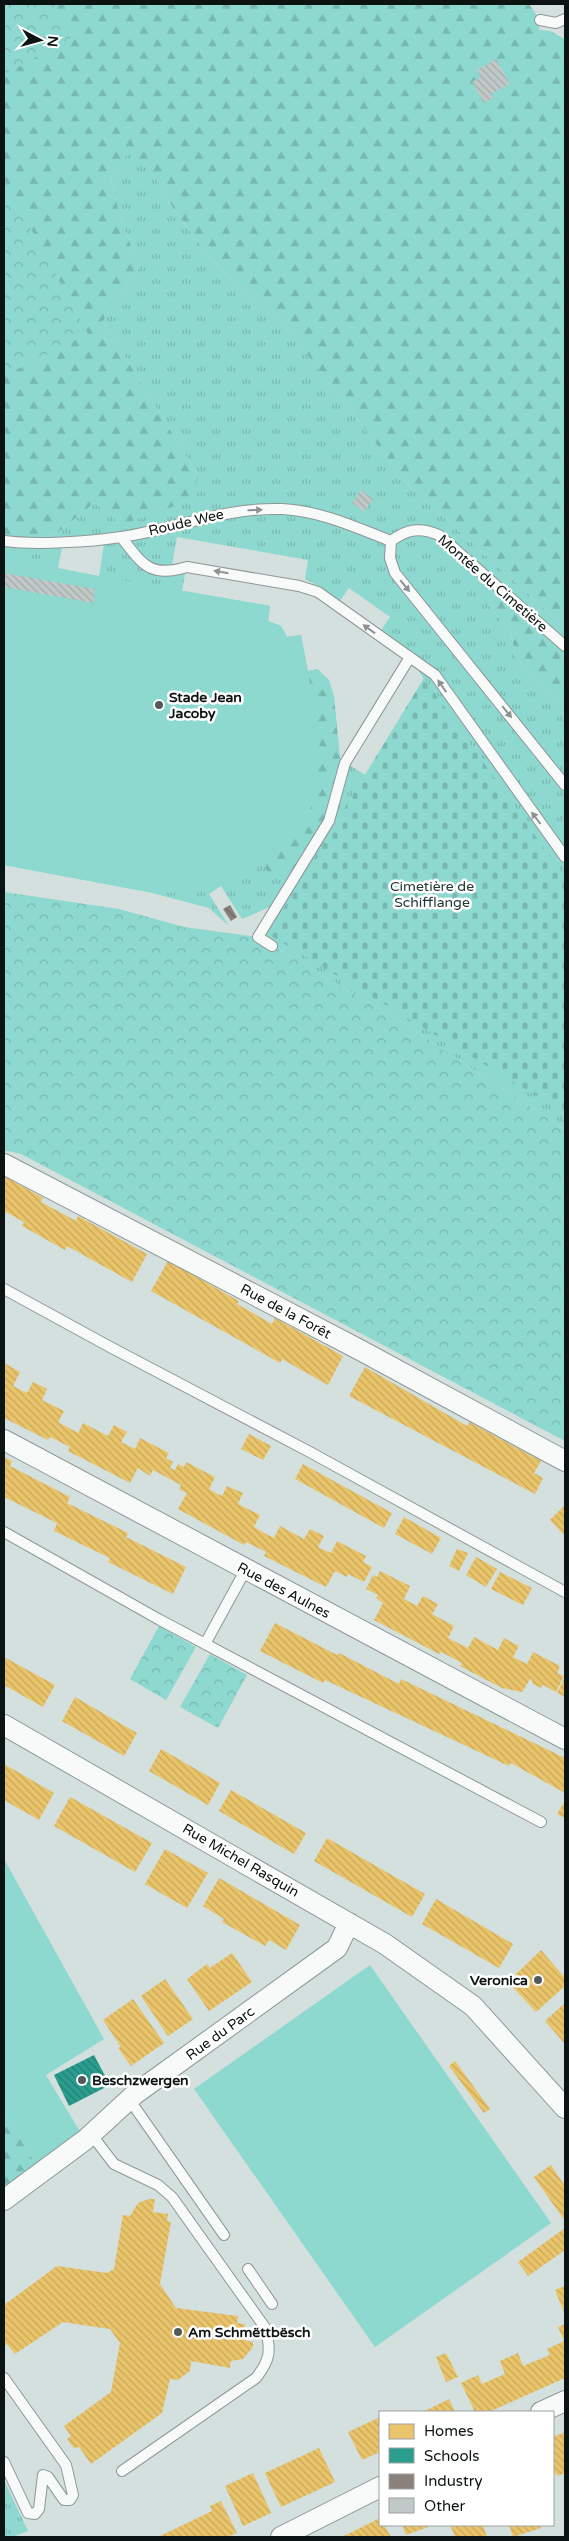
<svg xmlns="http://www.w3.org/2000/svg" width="569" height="2541" viewBox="0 0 569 2541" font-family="'Varela Round',sans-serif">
<defs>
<pattern id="grass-tufts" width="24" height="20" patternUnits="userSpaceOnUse" patternTransform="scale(1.25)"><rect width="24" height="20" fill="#8dd8cf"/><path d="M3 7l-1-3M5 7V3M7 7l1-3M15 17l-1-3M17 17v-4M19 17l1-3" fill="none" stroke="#78b8b1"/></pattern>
<pattern id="forest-firs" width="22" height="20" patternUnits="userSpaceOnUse" patternTransform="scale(1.25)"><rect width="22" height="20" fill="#8dd8cf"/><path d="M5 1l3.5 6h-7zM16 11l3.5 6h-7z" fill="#78b8b1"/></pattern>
<pattern id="cemetery-stones" width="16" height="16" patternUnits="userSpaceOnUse" patternTransform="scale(1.25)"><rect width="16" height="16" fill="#8dd8cf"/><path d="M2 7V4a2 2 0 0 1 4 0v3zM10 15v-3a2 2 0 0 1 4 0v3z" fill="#78b8b1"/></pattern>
<pattern id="park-crowns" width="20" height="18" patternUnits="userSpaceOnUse" patternTransform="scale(1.25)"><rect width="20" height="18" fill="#8dd8cf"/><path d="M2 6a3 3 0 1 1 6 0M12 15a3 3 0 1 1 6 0" fill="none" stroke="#78b8b1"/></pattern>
<pattern id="homes-back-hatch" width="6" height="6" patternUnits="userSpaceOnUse" patternTransform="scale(1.25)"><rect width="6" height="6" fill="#e9c46a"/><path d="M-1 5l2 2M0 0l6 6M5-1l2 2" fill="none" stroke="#c7a85b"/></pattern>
<pattern id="schools-back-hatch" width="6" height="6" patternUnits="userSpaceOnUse" patternTransform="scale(1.25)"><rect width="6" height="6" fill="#2a9d8f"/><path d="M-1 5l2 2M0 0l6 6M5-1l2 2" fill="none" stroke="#227f74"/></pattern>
<pattern id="industry-back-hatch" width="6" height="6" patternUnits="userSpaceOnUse" patternTransform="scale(1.25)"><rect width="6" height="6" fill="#8a817c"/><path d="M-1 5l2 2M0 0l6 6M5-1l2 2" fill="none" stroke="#6f6864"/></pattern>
<pattern id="building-back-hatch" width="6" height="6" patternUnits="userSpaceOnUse" patternTransform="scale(1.25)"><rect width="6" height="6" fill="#c0c9c8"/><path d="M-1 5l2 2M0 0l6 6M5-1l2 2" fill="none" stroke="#a4acab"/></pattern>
</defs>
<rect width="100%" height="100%" fill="#d3e0de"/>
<path fill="url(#grass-tufts)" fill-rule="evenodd" d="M131,148l27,33 15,27 38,52 78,71 118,153 158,143v19l-77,-42 23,30 5,24 49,50v422l-165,-109 -142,-84 21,-34 -37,16 -21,-33 -12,8 20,32 -20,-18 -61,-16 -144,-27v-329l17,7 35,-9 38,-31 105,-26 -96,-156 36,-53 -20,-55 -8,-35zM177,537l131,23 -3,19 17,9 17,14 10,-14 41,29 -12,18 32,22 14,22 -59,96 -25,-16 -6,-62 -5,-17 -12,-11 -9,2 -7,-36 -14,2 -6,-11 -13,-5 2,-15 -88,-15 3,-17 -14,-3zM104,544l-5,32 -41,-8 4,-21z
M4,2480l24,51 -16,6h-8z"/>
<path fill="url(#forest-firs)" d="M4,4h525l11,16 -1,10 11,1 15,8v588l-158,-143 -118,-153 -78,-71 -38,-52 -15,-27 -27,-32 -20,29 8,35 20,55 -36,53 96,156 -14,25 -63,23 -28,-22 -38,31 -35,9 -17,-7z
M501,590l64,56v62l-49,-50 -5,-24 -23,-30z
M317,669l12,11 5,17 6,62 -1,33 -38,77 -21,8 -12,-4 -5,-9 28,-22 29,-102 -12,-69z
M4,2111l37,62 -37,27z"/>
<path fill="url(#cemetery-stones)" d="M424,678l141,200v235l-297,-179z"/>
<path fill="url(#park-crowns)" d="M4,4h49l18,34 -67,37z
M4,179l84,155 -84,42z
M4,892l115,17 65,18 74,10 142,84 165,109v311l-544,-287 -17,-4z
M159,1626l37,21 -30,53 -36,-21z
M210,1654l37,21 -29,53 -38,-21z"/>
<path fill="#8dd8cf" d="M4,554l54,9v6l212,37 -2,15 13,5 6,11 14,-2 19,105 -7,64 -22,38 -28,22 -34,19 -44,10 -37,-1 -144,-27z
M4,1859l100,180 -58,36 39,65 -44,33 -37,-62z
M370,1965l181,258 -176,124 -181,-258z"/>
<path fill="url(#homes-back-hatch)" d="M4,1176l39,22 -2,4 35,19 2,-5 69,38 -15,28 -65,-36 -2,4 -43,-24 2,-4 -20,-11z
M168,1261l71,40 -2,3 35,20 3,-6 68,38 -15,29 -46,-26 -2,4 -129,-72z
M4,1363l16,9 -7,14 14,7 6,-11 14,7 -5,11 22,11 -6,11 20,11 5,-10 25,13 6,-11 13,7 -6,10 14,7 5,-11 29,15 -3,5 7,4 -3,6 2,1 3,1 3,-6 6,3 2,-5 29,15 -6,12 5,3 8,4 5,-10 16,7 -5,11 22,11 -6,12 12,7 8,4 6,-12 24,13 6,-10 14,7 -6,11 4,2 9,4 6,-12 29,15 -3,6 9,5 -8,15 -16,-8 -1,3 -12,-6 -9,16 -62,-31 2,-4 -20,-10 -2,3 -66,-36 9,-16 -8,-4 2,-4 -28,-15 -3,6 -12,-8 -8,15 -62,-32 2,-4 -20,-10 -2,3 -44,-22z
M365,1367l102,59 2,-4 72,39 -7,12 9,5 -8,16 -186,-98z
M249,1434l22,12 -8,14 -22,-11z
M4,1457l8,4 -2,5 60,31 -3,6 61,30 -2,4 60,30 -13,27 -65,-32 2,-4 -56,-27 3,-8 -53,-26z
M303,1464l89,49 -8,15 -89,-49z
M565,1505v31l-15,-16z
M404,1517l37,21 -9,16 -37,-20z
M457,1549l11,4 -9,18 -10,-5z
M476,1557l21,12 -11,18 -20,-12z
M380,1571l30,15 -6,13 13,7 6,-10 15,8 -6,10 22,12 -6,12 20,10 6,-11 24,13 6,-12 15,8 -6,11 14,7 6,-12 27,14 -3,7 7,3 -8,16 -13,-7 -2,3 -8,-4 -2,-6 -9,14 -20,-4 -42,-22 2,-3 -21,-11 -2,2 -65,-34 9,-17 -7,-5 2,-3 -12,-6 7,-14 4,2z
M500,1572l32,16 -9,17 -32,-16z
M275,1623l62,32 2,-2 60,31 2,-5 164,79v35l-54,-30 -2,3 -184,-86 -2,3 -63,-32z
M4,1657l51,28 -12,22 -39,-22z
M565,1677v20l-8,-4z
M75,1697l62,36 -13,23 -62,-35z
M161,1749l59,34 -12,22 -59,-34z
M4,1764l50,29 -15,27 -35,-20z
M231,1790l75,43 -12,21 -75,-43z
M70,1797l82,46 -17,29 -81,-46z
M565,1801v17l-8,-4z
M327,1838l98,56 -13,23 -98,-56z
M165,1849l43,24 -21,35 -42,-24z
M219,1878l81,47 -14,25 -17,-10 -4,6 -43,-24 2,-3 -21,-13z
M436,1899l77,45 -14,24 -77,-44z
M541,1950l24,28v8l-29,26 -28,-30z
M232,1953l20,29 -43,29 -22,-32 20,-15 3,4z
M165,1979l28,40 -25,17 -27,-40z
M133,1999l31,44 -33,23 -13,-18 3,-1 -18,-27z
M565,2003v41l-20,-23z
M455,2061l35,48 -6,4 -35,-47z
M551,2165l14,21v35l-31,-44z
M149,2199h6l-2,13 15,2 -1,7 4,1 -11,62 16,24 62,8 -1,7 8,1 -1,11 3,1 -1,5 7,1v5l-10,12 -12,2 -1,7 -39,-7 -1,10 -12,9 -8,-1 -8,34 -71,51 -12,-17 -5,1 -5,-6 -2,-3 4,-3 -7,-10 47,-34 9,-49 -10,-14 -47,-7 -48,32 -8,-10 -3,2v-41l53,-39 50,7 7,-4 9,-54 7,1 8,-13z
M565,2228v22l-37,26 -10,-14z
M565,2286v29l-10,-25z
M565,2324v54l-76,34h-14l-14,-29 17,-8 4,9 23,-10 -5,-13 18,-8 5,13 27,-11 -3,-6 17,-8 -6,-14z
M446,2353l12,24 -12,5 -10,-25z
M449,2399l6,13h-34l8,-3z
M380,2417v35l-18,8 -14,-28z
M565,2432v41l-8,3 -3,-6 -1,1v-34z
M319,2448l16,34 -54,25 -16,-34z
M253,2473l18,40 -28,13 -18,-40z
M221,2501l16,32 -10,4h-69l54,-26 -2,-5z
M380,2518v7h4l7,12h-49z
M402,2525h25l1,2 -22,8z
M450,2525h33l4,12h-32z
M509,2525h30l2,3 -28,9z"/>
<path fill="url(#schools-back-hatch)" d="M94,2055l16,30 -41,21 -15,-31z"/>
<path fill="url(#industry-back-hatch)" d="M230,905l7,12 -6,4 -8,-12z"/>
<path fill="url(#building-back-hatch)" d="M496,59l14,25 -19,10 2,4 -9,5 -12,-21 9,-5 -4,-7z
M361,490l12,9 -9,13 -12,-9z
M4,573l91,16 -2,14 -89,-16z"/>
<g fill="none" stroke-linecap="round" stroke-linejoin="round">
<g stroke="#8e9896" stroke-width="12">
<path id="service" d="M540,20l16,3 9,-4
M121,537c22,28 29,41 66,30l112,19 19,6 117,83 130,182
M4,541c31,4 86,1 117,-4 55,-8 105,-30 161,-28 39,2 73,18 109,32
M391,541l-1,17 5,15 170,212
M391,541c16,-12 29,-14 48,-6l126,111
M272,946l-14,-9 71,-116 16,-58 65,-106
M4,1289l108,59 196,103 257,141
M4,1532l156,88 381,202
M205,1644l41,-75
M129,2099l95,136
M91,2134l23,30 44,21 14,12 94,132c5,23 4,31 -10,49l-134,93
M248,2269l24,35
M4,2378l62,87 7,30 -3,5h-6l-16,-23 -5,-2 -4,34 -4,5 -7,-1 -24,-51"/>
</g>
<g stroke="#8e9896" stroke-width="22">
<path id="minor" d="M4,1164l356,186 205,111
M4,1440l561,299
M4,1725l381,219 88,62 92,102
M4,2200l81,-60 50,-46 202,-146 12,-25
M541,2412l24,-11
M281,2537l99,-50"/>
</g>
<use href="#service" stroke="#f8fafa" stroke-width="10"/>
<use href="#minor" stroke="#f8fafa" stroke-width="20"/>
</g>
<defs><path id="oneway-solid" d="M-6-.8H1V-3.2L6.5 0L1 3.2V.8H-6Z" transform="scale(1.25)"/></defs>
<g fill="#8e9292">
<use href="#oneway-solid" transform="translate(255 510) rotate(-1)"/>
<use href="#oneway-solid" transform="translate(221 572) rotate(-170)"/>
<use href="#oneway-solid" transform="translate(405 586) rotate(51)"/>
<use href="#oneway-solid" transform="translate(369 629) rotate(-144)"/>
<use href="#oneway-solid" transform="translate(442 686) rotate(-125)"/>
<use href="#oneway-solid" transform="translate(507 712) rotate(51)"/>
<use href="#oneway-solid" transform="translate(536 818) rotate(-127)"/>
</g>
<g fill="#525b5a" stroke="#fff" stroke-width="2">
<circle cx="159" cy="705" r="5"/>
<circle cx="538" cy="1980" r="5"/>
<circle cx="82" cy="2080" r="5"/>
<circle cx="178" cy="2332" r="5"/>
</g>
<g text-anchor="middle" stroke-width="5" stroke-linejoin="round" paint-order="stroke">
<g font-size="14" fill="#0c1413" stroke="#fff">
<text transform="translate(186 522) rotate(-13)" y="5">Roude Wee</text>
<text transform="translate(493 583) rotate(41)" y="5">Montée du Cimetière</text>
<text transform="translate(286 1311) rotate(28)" y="5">Rue de la Forêt</text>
<text transform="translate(284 1590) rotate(28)" y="5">Rue des Aulnes</text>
<text transform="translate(241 1860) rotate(30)" y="5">Rue Michel Rasquin</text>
<text transform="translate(220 2033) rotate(-36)" y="5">Rue du Parc</text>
</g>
<g font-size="14" font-weight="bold" fill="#0c1413" stroke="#fff" text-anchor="start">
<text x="169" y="702">Stade Jean<tspan x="169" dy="16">Jacoby</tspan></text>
<text x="528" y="1985" text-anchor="end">Veronica</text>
<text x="92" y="2085">Beschzwergen</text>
<text x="188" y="2337">Am Schmëttbësch</text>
</g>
<g font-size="14" fill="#213a36" stroke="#fff">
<text x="432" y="891">Cimetière de<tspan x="432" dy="16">Schifflange</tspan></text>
</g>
</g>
<rect width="569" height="2541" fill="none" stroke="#0c1413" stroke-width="10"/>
<rect x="379" y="2411" width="175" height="115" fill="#ffffff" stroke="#9ea1a1"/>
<rect x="389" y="2424" width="25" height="15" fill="#e9c46a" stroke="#9ea1a1"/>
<text x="424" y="2436" font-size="15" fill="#0c1413">Homes</text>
<rect x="389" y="2448" width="25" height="15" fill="#2a9d8f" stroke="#9ea1a1"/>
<text x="424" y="2461" font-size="15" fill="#0c1413">Schools</text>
<rect x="389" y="2474" width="25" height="15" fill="#8a817c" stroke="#9ea1a1"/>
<text x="424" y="2486" font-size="15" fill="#0c1413">Industry</text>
<rect x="389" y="2498" width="25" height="15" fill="#c0c9c8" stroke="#9ea1a1"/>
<text x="424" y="2511" font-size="15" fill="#0c1413">Other</text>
<g transform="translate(40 40) rotate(96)" stroke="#ffffff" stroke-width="4" paint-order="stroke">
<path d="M0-4L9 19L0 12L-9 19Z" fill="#0c1413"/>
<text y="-8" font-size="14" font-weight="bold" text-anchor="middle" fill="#0c1413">N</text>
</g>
</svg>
